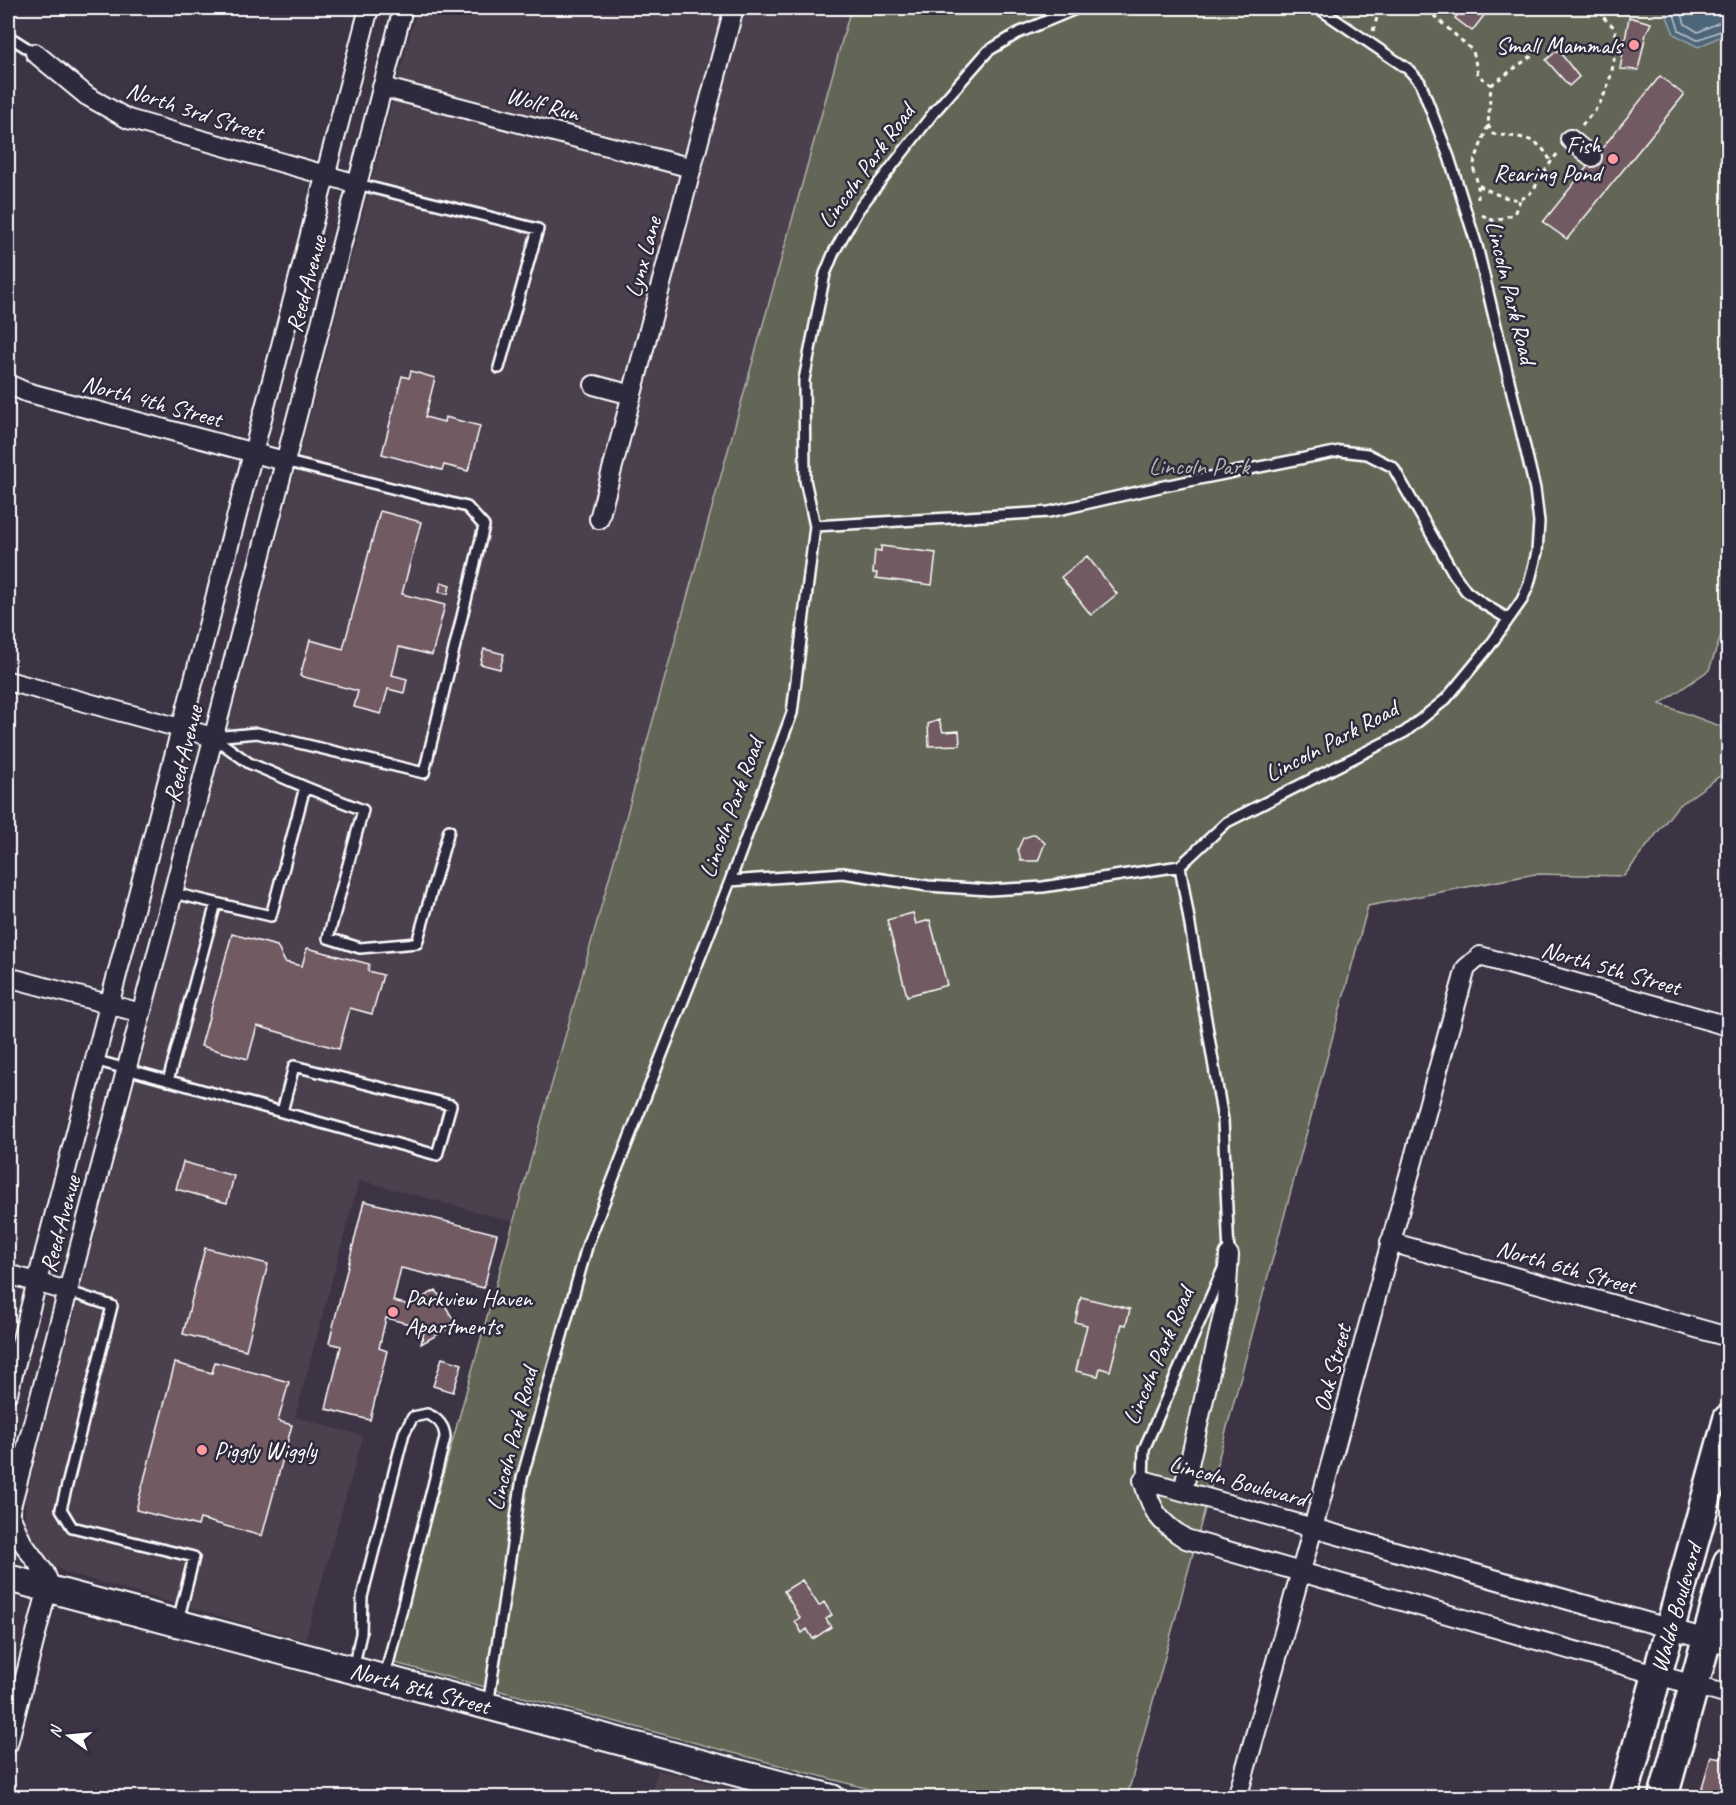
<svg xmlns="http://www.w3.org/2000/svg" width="1736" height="1805" viewBox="0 0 1736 1805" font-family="Caveat,sans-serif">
<rect width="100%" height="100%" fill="#3c3445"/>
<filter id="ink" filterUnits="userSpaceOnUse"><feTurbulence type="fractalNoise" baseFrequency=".0167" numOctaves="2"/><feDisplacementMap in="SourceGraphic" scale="12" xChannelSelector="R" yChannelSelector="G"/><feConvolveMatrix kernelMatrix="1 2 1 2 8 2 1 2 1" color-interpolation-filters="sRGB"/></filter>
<g filter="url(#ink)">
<path fill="#4c3f4e" d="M417,8h434l-339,1213 -153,-41 -64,237 68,19 -58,204 -238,-67 -15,-8 -20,-21 -6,-15 -1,-28z
M658,1770l68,18 -3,9h-73z"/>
<path fill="#646657" stroke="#b2b2ab" stroke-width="1.5" d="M851,8h877v608l-19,54 -49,34 68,25v41l-51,37 -53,69 -89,-2 -167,32 -241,891h-228l-508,-135z"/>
<path fill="#4d6578" stroke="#94a3ae" stroke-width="1.5" d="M1667,8h61v25l-30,14 -24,-13 -8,-20z"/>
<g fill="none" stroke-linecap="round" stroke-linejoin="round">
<path stroke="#b8c1c9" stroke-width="1.5" d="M1672,8l7,22 18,10 31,-12
M1680,8l5,16 13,8 24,-11 6,-1"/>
</g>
<path fill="#725a64" stroke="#fff" stroke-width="1.5" d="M1463,8h24l2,1 -17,22 -17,-13z
M1629,17l22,6 -5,11 -8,36 -18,-1z
M1558,50l21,27 -10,9 -23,-26z
M1660,76l24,19 -117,144 -24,-17z
M411,371l24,7 -10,39 19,5 1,-5 35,9 -12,45 -24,-6 -2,5 -60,-16 20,-78 7,2z
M380,511l41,11 -19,72 43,11 -13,50 -33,-8 -7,28 15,4 -3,14 -16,-4 -7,25 -27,-7 4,-16 -58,-15 10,-36 33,9z
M881,546l55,7 -4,32 -56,-7 1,-5h-4l2,-23 6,1z
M1087,556l30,38 -26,21 -30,-38z
M441,582l9,3 -2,9 -9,-2z
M484,649l20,5 -4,15 -20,-5z
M939,720l4,12 16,-1 1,14 -31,1 -1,-22z
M1035,834l10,9 -7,18h-17l-3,-12 5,-11z
M913,913l3,11 14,-4 17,65 -40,11 -20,-76z
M232,934l45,12 8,16 17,4 5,-18 62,16 -1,7 15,4 -11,39 -22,-6 -11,41 -82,-23 -9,33 -47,-13z
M183,1162l51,14 -7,27 -51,-14z
M364,1201l133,33 -13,54 -83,-20 -8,33 16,4 27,-15 20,34 -35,20 4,-16 -39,-10 -7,30 8,3 -17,69 -44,-11 15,-63 -12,-3z
M205,1248l63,16 -22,86 -63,-16z
M1081,1297l49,12 -4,16 -4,-1 -12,47 -10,-3 -2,8 -22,-5 11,-46 -12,-3z
M442,1358l20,6 -9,28 -20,-6z
M215,1362l74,20 -11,39 14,4 -30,111 -62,-17 -2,7 -62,-16 39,-147 37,10z
M802,1580l17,26 5,-4 8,13 -6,4 5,8 -18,12 -6,-10 -5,4 -7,-12 5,-3 -16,-27z
M1724,1749l4,1v43l-1,5 -26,-7 10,-35 10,2z"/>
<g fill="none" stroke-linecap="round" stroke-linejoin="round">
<g stroke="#fff" stroke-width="14">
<path id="lane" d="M8,36l27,17
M357,184l181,45 -39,139
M815,526l234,-14 115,-26 176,-35 27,3 26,13 61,107 12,17 16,12 26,16
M213,737l44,-4 167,40 60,-247 -17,-19 -183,-46
M305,787l58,23 -35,128 32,10 57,-5 32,-113
M730,881l113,-8 85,13 61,4 54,-3 137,-21
M173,893l98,23 34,-129 -56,-24 -36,-26
M94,1060l343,95 14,-50 -157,-39 -12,46
M168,1081l48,-178
M67,1291l45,15 -51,203 11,18 122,30 -16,64
M1143,1480l1,-31 85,-194 -6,-135 -43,-254 47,-44 178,-90 41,-33 43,-52 33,-47 7,-16 8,-32 2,-30 -4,-33 -58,-243 -28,-89 -29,-75 -12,-13 -90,-61
M353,1668l8,-34 1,-37 3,-12 39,-152 9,-16 14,-3c11,4 18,13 18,24l-60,238
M488,1706l34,-228 66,-235 142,-362 62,-168 23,-187 -10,-46 -1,-100 21,-106 9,-22 24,-42 77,-99 53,-60 30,-18 60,-25"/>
</g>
<g stroke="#fff" stroke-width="22">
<path id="street" d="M35,53l52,43 41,23 229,65
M382,87l310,81
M1570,139l22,18
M8,384l18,8 258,69
M594,385l38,10
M599,519l135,-511
M8,681l205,56
M8,977l133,36
M1390,1242l338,95
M8,1274l59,17
M8,1393l361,-1385
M1143,1480c9,31 14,41 43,59l542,156
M1143,1480l585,165
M1183,1491l43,-189 3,-47
M8,1518l165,-625 230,-885
M8,1744l41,-161 -4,-10 -23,-31 -13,-29
M1237,1798c80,-276 152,-553 229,-830l14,-12 248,70"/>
</g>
<g stroke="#fff" stroke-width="30">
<path id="secondary" d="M8,1578l824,220"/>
</g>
<g stroke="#fff" stroke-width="33">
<path id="primary" d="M1623,1798l105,-379
M1663,1798l65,-236"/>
</g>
<path stroke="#fff" stroke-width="3" stroke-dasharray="4.5 4.5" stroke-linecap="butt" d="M1429,8l4,7 40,36 5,24 13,10 -3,40 -15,41 5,19c58,31 48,7 80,-32
M1601,15l13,-7
M1373,31l7,-23
M1491,85l42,-30
M1488,125l5,9c26,4 45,0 58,28
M1582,125c6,-7 13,-14 18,-22 12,-22 17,-50 15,-75l-22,-20
M1478,199v-14
M1482,215l12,6 20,-7 6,-14"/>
<use href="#lane" stroke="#2f2a3d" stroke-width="9"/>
<use href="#street" stroke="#2f2a3d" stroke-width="18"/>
<use href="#secondary" stroke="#2f2a3d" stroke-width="26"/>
<use href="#primary" stroke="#2f2a3d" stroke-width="28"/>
</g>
</g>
<g fill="#ff9aa2" stroke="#2f2a3d" stroke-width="2">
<circle cx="1634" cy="45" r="6"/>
<circle cx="1613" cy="159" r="6"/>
<circle cx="393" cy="1312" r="6"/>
<circle cx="202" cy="1450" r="6"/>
</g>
<g text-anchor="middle" stroke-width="5" stroke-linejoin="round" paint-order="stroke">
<g font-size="24" fill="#fff" stroke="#2f2a3d" text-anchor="end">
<text x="1622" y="53">Small Mammals</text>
<text x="1601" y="153">Fish<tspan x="1601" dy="28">Rearing Pond</tspan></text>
<text x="405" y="1306" text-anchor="start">Parkview Haven<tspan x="405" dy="28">Apartments</tspan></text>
<text x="214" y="1458" text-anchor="start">Piggly Wiggly</text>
</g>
<g font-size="24" fill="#fff" stroke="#2f2a3d">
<text transform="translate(543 104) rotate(15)" y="8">Wolf Run</text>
<text transform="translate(195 111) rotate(18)" y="8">North 3rd Street</text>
<text transform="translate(866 166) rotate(-54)" y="8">Lincoln Park Road</text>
<text transform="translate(643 257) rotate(-75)" y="8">Lynx Lane</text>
<text transform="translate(306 284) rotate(-75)" y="8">Reed Avenue</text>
<text transform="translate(1511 292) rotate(76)" y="8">Lincoln Park Road</text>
<text transform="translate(152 401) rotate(15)" y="8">North 4th Street</text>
<text transform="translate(1331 741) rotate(-28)" y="8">Lincoln Park Road</text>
<text transform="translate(183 754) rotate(-76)" y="8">Reed Avenue</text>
<text transform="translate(731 808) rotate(-70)" y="8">Lincoln Park Road</text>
<text transform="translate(1611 968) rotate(16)" y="8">North 5th Street</text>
<text transform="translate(60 1224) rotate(-75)" y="8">Reed Avenue</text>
<text transform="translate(1566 1267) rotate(16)" y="8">North 6th Street</text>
<text transform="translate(1158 1356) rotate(-67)" y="8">Lincoln Park Road</text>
<text transform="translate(1332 1368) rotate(-75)" y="8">Oak Street</text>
<text transform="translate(512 1439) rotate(-76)" y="8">Lincoln Park Road</text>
<text transform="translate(1238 1481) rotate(15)" y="8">Lincoln Boulevard</text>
<text transform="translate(1676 1608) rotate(-74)" y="8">Waldo Boulevard</text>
<text transform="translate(420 1688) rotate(15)" y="8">North 8th Street</text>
</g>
<g font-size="24" fill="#b9bab3" stroke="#2f2a3d">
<text x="1199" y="474">Lincoln Park</text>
</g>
</g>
<rect width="1736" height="1805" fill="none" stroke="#2f2a3d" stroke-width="30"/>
<rect x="15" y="15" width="1706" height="1775" fill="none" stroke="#fff" stroke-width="2" filter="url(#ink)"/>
<g transform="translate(69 1736) rotate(285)" stroke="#2f2a3d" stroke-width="4.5" paint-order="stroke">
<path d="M0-4.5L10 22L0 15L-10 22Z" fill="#ffffff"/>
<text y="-9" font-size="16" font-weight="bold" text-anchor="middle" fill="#ffffff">N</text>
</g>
</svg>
